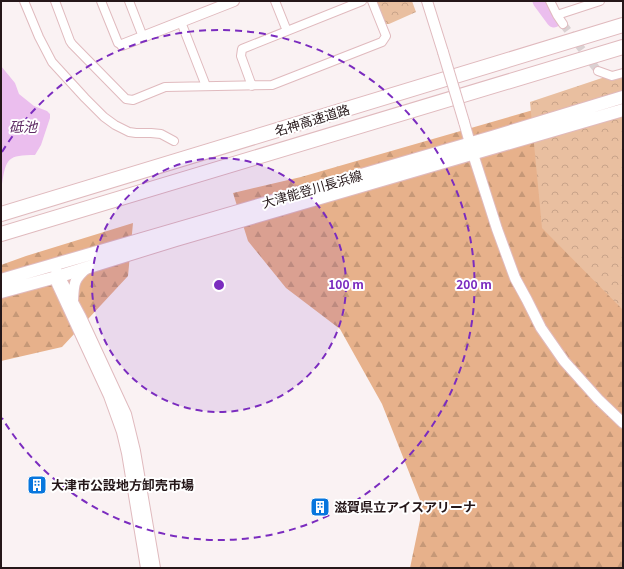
<svg xmlns="http://www.w3.org/2000/svg" width="624" height="569" viewBox="0 0 624 569" font-family="Georgia,'Noto Sans JP',serif">
<defs>
<pattern id="forest-firs" width="22" height="20" patternUnits="userSpaceOnUse"><rect width="22" height="20" fill="#e7b18b"/><path d="M5 1l3.5 6h-7zM16 11l3.5 6h-7z" fill="#c69877"/></pattern>
<pattern id="park-crowns" width="20" height="18" patternUnits="userSpaceOnUse"><rect width="20" height="18" fill="#e9bfa0"/><path d="M2 6a3 3 0 1 1 6 0M12 15a3 3 0 1 1 6 0" fill="none" stroke="#c8a389"/></pattern>
</defs>
<rect width="100%" height="100%" fill="#faf2f3"/>
<path fill="url(#forest-firs)" d="M623,84v484h-213l10,-48v-20l-38,-96 -42,-75 -54,-41 -38,-47 -15,-48 68,-16z
M133,223l-5,53 -66,71 -61,14v-96l25,-9z"/>
<path fill="url(#park-crowns)" d="M376,1h36l4,11 -27,12h-4z
M623,71v239l-81,-82 -12,-126z"/>
<path fill="#ebbeee" d="M1,66l14,17 4,11 15,12 13,5 3,3v4l-9,27 -6,10c-27,0 -29,3 -33,29h-1z"/>
<g fill="none" stroke-linecap="round" stroke-linejoin="round">
<path stroke="#ebbeee" stroke-width="15" d="M540,1l14,19"/>
<path stroke="#dad1d2" stroke-width="8" stroke-dasharray="8 4" stroke-linecap="butt" d="M563,24l35,47"/>
<g stroke="#e0babe" stroke-width="10">
<path id="minor" d="M24,1l15,36 13,25 33,36 19,19 11,8 14,7 7,1h15l10,1 13,7
M55,1l15,40 2,3 54,55 7,1 32,-13 107,-2 110,-43 4,-6 -14,-35
M101,1l17,42 4,2
M129,1l14,36
M275,1l12,30
M550,1l7,14 6,9
M557,15l43,-14
M181,22l25,64
M598,71l14,5 11,-3
M252,86l-11,-30 1,-7 120,-48"/>
</g>
<g stroke="#e0babe" stroke-width="12">
<path id="tertiary" d="M427,1l16,51
M122,45l112,-44
M464,122l9,32 24,75 18,49 12,22 14,28 23,33 34,38 25,24
M56,270l25,47 45,97 9,37 20,117
M57,284l52,112 13,36 5,21 19,115
M73,301c1,-17 0,-21 14,-33"/>
</g>
<g stroke="#e0babe" stroke-width="14">
<path id="primary" d="M1,280l491,-143 131,-40
M1,292l59,-16 116,-36 447,-130"/>
</g>
<g stroke="#e0babe" stroke-width="16">
<path id="motorway" d="M1,214l622,-189
M1,234l622,-187"/>
</g>
<use href="#minor" stroke="#fff" stroke-width="8"/>
<use href="#tertiary" stroke="#fff" stroke-width="10"/>
<use href="#primary" stroke="#fff" stroke-width="12"/>
<use href="#motorway" stroke="#fff" stroke-width="14"/>
<g stroke="#e0babe" stroke-width="12" stroke-linecap="butt">
<path id="tertiary-bridge" d="M443,52l21,70"/>
</g>
<use href="#tertiary-bridge" stroke="#fff" stroke-width="10"/>
</g>
<circle cx="219" cy="285" r="127" fill="#7b2cbf" fill-opacity=".12"/>
<g fill="none" stroke="#7b2cbf" stroke-width="2" stroke-dasharray="7 5">
<circle cx="219" cy="285" r="127"/>
<path d="M2 152A255 255 0 1 1 2 418"/>
</g>
<defs>
<g id="building-square" transform="scale(1)"><rect x="-9" y="-9" width="18" height="18" rx="4" fill="#0876dd" stroke="#fff"/><path d="M-4-6H4V6H1V3H-1V6H-4ZM-2.5-4.3h1.7v1.8h-1.7ZM.8-4.3h1.7v1.8H.8ZM-2.5-1h1.7V.8h-1.7ZM.8-1h1.7V.8H.8Z" fill="#fff"/></g>
</defs>
<g fill-rule="evenodd">
<use href="#building-square" x="37" y="485"/>
<use href="#building-square" x="320" y="507"/>
</g>
<g text-anchor="middle" stroke-width="4" stroke-linejoin="round" paint-order="stroke">
<g font-size="13" fill="#251719" stroke="#fff">
<text transform="translate(312 120) rotate(-17)" y="5">名神高速道路</text>
<text transform="translate(312 189) rotate(-16)" y="5">大津能登川長浜線</text>
</g>
<g font-size="13" font-weight="bold" fill="#251719" stroke="#fff" text-anchor="start">
<text x="51" y="490">大津市公設地方卸売市場</text>
<text x="334" y="512">滋賀県立アイスアリーナ</text>
</g>
<g font-size="14" font-style="italic" fill="#602c65" stroke="#fff">
<text x="23" y="132">砥池</text>
</g>
</g>
<circle cx="219" cy="285" r="6" fill="#7b2cbf" stroke="#fff" stroke-width="2"/>
<g font-size="12" text-anchor="middle" font-weight="bold" fill="#7b2cbf" stroke="#fff" stroke-width="4" stroke-linejoin="round" paint-order="stroke">
<text x="346" y="289">100 m</text>
<text x="474" y="289">200 m</text>
</g>
<rect width="624" height="569" fill="none" stroke="#251719" stroke-width="4"/>
</svg>
